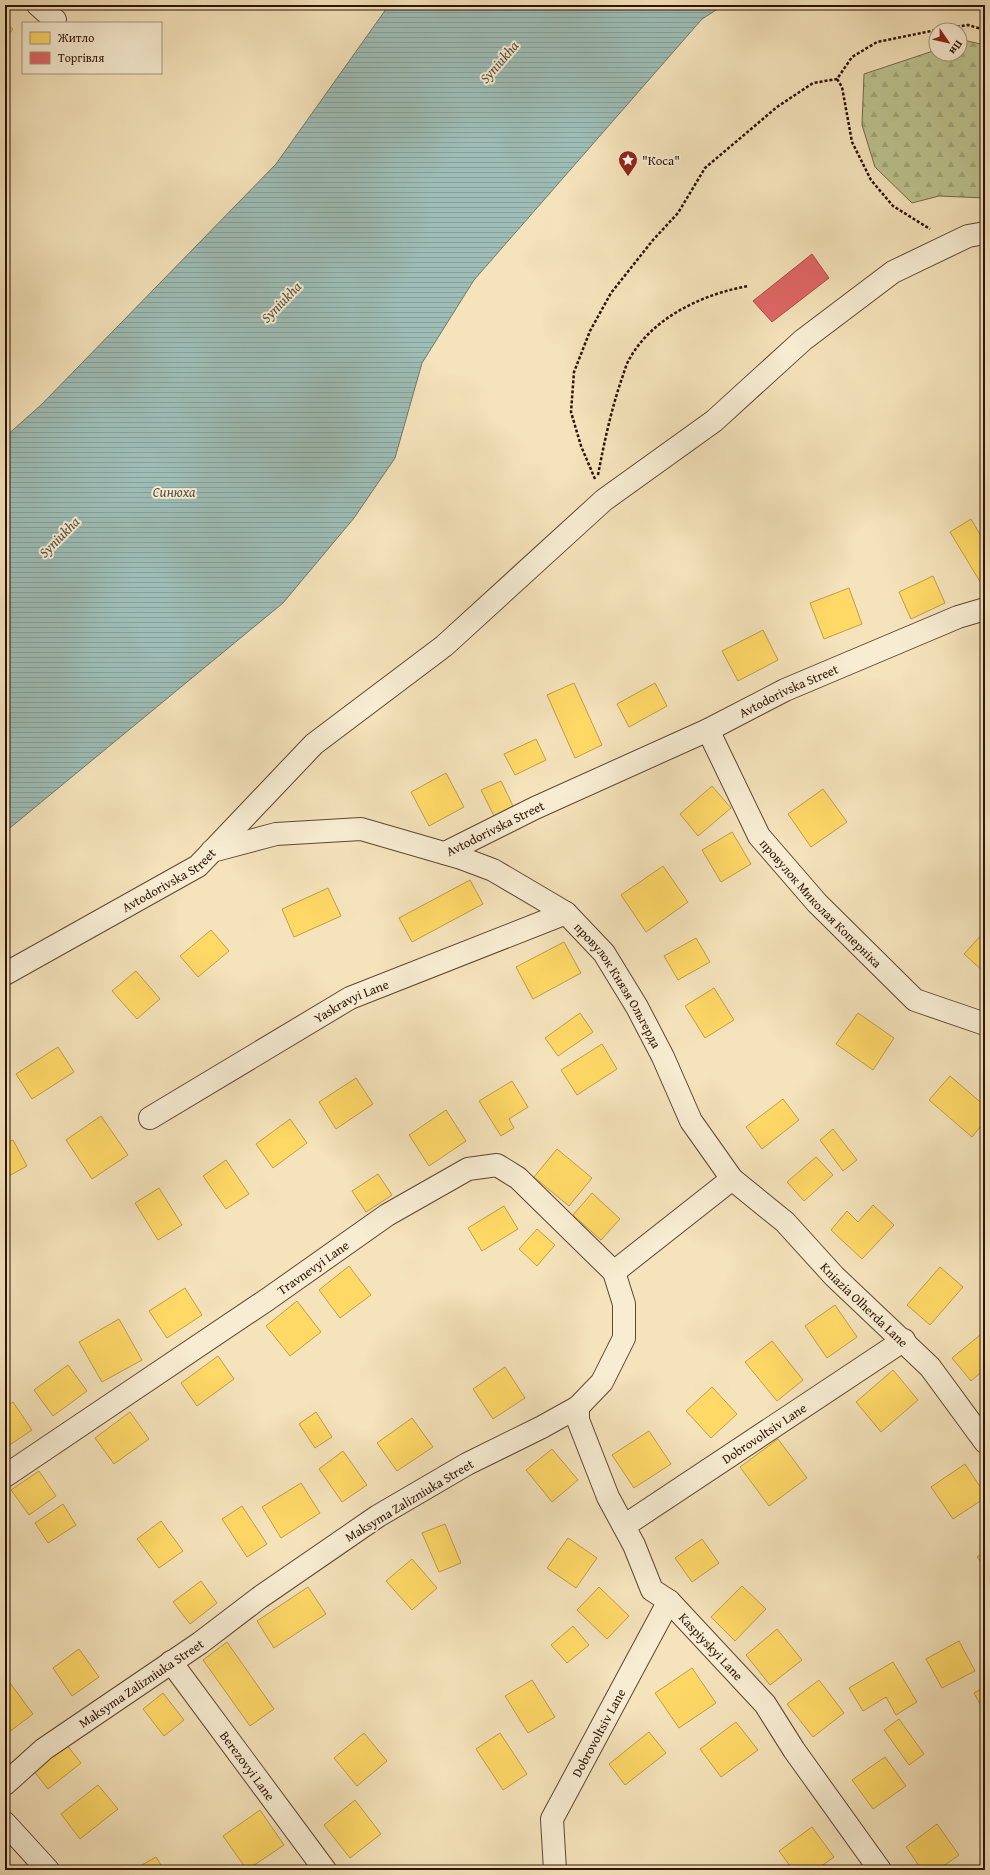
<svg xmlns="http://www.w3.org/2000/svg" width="990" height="1875" viewBox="0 0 990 1875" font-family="'Gentium Book Plus',serif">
<defs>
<pattern id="forest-firs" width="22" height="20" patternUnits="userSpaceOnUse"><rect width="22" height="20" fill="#bcc390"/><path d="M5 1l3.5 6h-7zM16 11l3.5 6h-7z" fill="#a2a67b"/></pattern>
<pattern id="water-rules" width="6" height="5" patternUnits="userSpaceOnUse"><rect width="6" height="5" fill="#9dbdb6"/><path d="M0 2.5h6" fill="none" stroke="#88a19b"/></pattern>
</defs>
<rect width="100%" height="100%" fill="#f5e3bb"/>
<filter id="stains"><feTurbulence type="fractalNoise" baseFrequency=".005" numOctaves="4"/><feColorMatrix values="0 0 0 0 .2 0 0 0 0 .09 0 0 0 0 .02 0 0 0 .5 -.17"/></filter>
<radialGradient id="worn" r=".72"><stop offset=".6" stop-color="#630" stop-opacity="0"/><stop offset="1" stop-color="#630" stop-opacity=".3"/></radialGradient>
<path fill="url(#forest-firs)" stroke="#746a4a" d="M963,40l22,5v153l-46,-2 -27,7 -37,-36 -13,-42 2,-51 72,-24v4h24v-13z"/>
<path fill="url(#water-rules)" stroke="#70796e" d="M389,5h335l-22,14 -228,261 -52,83 -27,95 -41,60 -71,85 -278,229v-395l36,-32 235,-241z"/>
<path fill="#ffd966" stroke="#c09d48" d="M5,23l8,6 -8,10z
M971,519l14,24v47l-35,-58z
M933,576l12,27 -34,16 -12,-27z
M849,588l13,36 -38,15 -14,-36z
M763,630l15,30 -40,21 -16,-30z
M574,683l28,62 -27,13 -28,-63z
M655,683l12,23 -38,21 -12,-23z
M536,739l10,21 -31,15 -11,-21z
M446,773l18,34 -35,19 -18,-34z
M501,781l12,25 -19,10 -13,-26z
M712,786l19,22 -33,28 -18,-22z
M823,789l24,33 -36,25 -23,-33z
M732,832l19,32 -30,18 -19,-32z
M663,866l25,36 -42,30 -25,-37z
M470,880l13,24 -71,38 -13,-24z
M328,888l13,28 -47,21 -12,-28z
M211,930l18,21 -31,26 -18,-21z
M985,931v42l-21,-19z
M696,938l14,24 -32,18 -14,-24z
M564,942l17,31 -48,26 -17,-32z
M136,971l24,28 -23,20 -25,-28z
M714,988l20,32 -29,18 -20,-32z
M580,1013l13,19 -35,24 -13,-18z
M858,1013l36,25 -21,32 -37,-26z
M602,1044l15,25 -40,26 -16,-25z
M58,1047l16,25 -42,27 -16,-25z
M950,1076l35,30v15l-13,16 -43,-37z
M356,1078l17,26 -37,25 -17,-27z
M512,1081l16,26 -19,12 5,9 -13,8 -22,-35z
M783,1099l16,21 -37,29 -16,-22z
M446,1110l20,31 -37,25 -20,-31z
M101,1116l27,39 -36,24 -26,-39z
M290,1119l17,24 -34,25 -17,-24z
M833,1129l24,31 -14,11 -23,-31z
M13,1140l14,26 -22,12v-34z
M557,1149l35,29 -23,28 -35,-29z
M816,1157l17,18 -29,26 -17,-19z
M226,1160l23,34 -23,15 -23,-33z
M378,1174l14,21 -26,17 -14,-21z
M159,1188l23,37 -24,15 -23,-37z
M592,1193l28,26 -19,21 -28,-25z
M873,1205l21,20 -32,34 -31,-29 16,-19 11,11z
M504,1206l14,23 -36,22 -14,-23z
M537,1229l18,16 -18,21 -18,-17z
M349,1266l22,29 -31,23 -21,-28z
M940,1267l23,20 -33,38 -23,-20z
M185,1288l17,27 -35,23 -18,-27z
M297,1301l24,31 -31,24 -24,-30z
M835,1305l22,32 -30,21 -22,-32z
M119,1319l23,41 -40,22 -23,-40z
M985,1331v38l-14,12 -19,-23z
M772,1341l31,39 -26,21 -32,-39z
M218,1356l16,23 -37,27 -16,-23z
M68,1365l19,26 -34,25 -19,-26z
M505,1367l20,31 -32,21 -20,-30z
M893,1370l25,30 -37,32 -25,-30z
M712,1387l25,27 -26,24 -25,-27z
M13,1402l19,28 -27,18v-41z
M130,1412l19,27 -35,25 -19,-26z
M316,1412l16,25 -17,11 -16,-24z
M412,1418l21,29 -36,24 -20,-28z
M649,1431l22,33 -37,24 -22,-33z
M778,1439l29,39 -38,28 -29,-39z
M552,1449l26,31 -26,22 -26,-32z
M343,1451l24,34 -25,17 -23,-33z
M965,1464l20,30v4l-32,21 -22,-32z
M39,1471l17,25 -27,19 -18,-25z
M301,1483l19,30 -39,25 -19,-31z
M63,1504l13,21 -28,18 -13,-20z
M242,1506l25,38 -20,13 -25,-38z
M161,1521l22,30 -24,17 -22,-29z
M445,1524l16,39 -22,9 -17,-39z
M568,1538l29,20 -21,30 -29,-20z
M702,1539l17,24 -27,19 -17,-24z
M985,1551v16l-8,-10z
M412,1559l25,29 -25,22 -26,-29z
M201,1581l16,22 -27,21 -17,-22z
M742,1586l24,23 -31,32 -24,-24z
M308,1587l18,27 -52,34 -17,-27z
M599,1587l30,29 -22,23 -30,-29z
M573,1626l16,19 -22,18 -16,-18z
M777,1629l25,31 -32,25 -24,-30z
M959,1641l16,30 -33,17 -16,-29z
M227,1642l47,67 -24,17 -47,-66z
M79,1649l20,28 -27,19 -19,-28z
M893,1662l24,40 -21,13 -10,-18 -23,14 -14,-23z
M692,1668l24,35 -37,25 -24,-35z
M532,1680l23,37 -27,16 -23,-37z
M819,1680l25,33 -31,24 -26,-33z
M10,1683l23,31 -28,21v-48z
M985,1687v26l-11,-20z
M163,1693l21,27 -20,16 -21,-27z
M899,1719l25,35 -15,11 -25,-35z
M736,1722l22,28 -37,27 -21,-28z
M649,1732l17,21 -41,32 -16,-21z
M364,1733l23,28 -30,25 -23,-28z
M500,1733l27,41 -24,16 -27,-41z
M66,1744l15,19 -33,26 -15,-19z
M885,1757l21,29 -33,23 -21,-29z
M98,1785l20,24 -38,30 -19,-25z
M355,1800l26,34 -31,24 -26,-33z
M260,1810l24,35 -37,25 -24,-34z
M937,1824l22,31 -21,15h-16l-16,-23z
M812,1827l22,30 -18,13h-23l-14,-19z
M156,1857l8,13h-31z"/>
<path fill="#e06666" stroke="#aa4d48" d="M812,254l17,24 -57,44 -19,-21z"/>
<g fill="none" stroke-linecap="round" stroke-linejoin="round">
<g stroke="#5f4631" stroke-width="24">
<g id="minor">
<path d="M38,5l17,15"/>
<path id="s1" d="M708,730l51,106 58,67 98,97 70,24"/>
<path id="s2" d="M212,851l64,-17 85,-5 100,29 32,12 73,43 38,40 33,54 26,50 28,64 41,58 53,43 49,54 96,91 55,75"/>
<path id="s3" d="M445,853l90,-45 173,-78 77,-40 173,-73 27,-8"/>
<path id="s4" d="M5,974l193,-108 116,-122 130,-98 160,-146 110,-79 89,-81 90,-68 75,-36 17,-3"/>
<path id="s5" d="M150,1118l200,-120 216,-85"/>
<path d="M614,1272l118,-93"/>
<path id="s6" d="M578,1407v13l30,77 26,48 18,45 17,11 96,103 29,46 86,120"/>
<path id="s7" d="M5,1476l263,-177 119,-84 81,-46 29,-4 21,13 96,94 10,32v34l-22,44 -24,25 -36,20 -75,37 -89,52 -119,82 -59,45 -156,106 -39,35"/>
<path id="s8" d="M624,1526l280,-186"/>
<path id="s9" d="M171,1662l154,208"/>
<path d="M5,1823l43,47"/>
<path id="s10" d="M555,1870l-3,-51 117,-218"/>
</g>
</g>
<path stroke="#2d1203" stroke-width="2.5" stroke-dasharray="3 2" stroke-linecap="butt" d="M937,30l31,-5 17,5
M837,79l5,8 10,55 19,38 22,26 37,23
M598,475c6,-32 13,-64 23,-94 3,-8 5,-17 9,-23 23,-41 75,-65 119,-72
M595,479l-14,-33 -10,-34 3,-40 16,-41 21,-38 42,-53 25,-27 27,-45 72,-61 36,-24 24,-4 15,-22 25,-15 59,-12"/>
<use href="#minor" stroke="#f8edd3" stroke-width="22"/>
</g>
<defs>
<g id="sight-pin" transform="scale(1)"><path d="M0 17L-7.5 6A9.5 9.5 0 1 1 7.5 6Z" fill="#8f2418" stroke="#f8edd3"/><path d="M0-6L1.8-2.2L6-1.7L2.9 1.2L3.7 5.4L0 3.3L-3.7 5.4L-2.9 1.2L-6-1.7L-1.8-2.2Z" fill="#fff"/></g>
</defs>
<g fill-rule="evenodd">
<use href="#sight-pin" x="628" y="160"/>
</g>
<g text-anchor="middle" stroke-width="4" stroke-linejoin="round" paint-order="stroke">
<g font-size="13" fill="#2d1203" stroke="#f8edd3" text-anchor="start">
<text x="642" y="165">"Коса"</text>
</g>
<g font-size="13" fill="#2d1203" stroke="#f8edd3">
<text dy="5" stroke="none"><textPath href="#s3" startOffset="380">Avtodorivska Street</textPath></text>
<text dy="5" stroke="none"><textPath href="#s3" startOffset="56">Avtodorivska Street</textPath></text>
<text dy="5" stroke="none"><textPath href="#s4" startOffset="189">Avtodorivska Street</textPath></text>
<text dy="5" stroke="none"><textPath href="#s1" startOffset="209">провулок Миколая Коперніка</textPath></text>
<text dy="5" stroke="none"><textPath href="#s2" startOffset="464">провулок Князя Ольгерда</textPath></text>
<text dy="5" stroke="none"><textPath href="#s5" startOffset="233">Yaskravyi Lane</textPath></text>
<text dy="5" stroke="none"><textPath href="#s7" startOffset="372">Travnevyi Lane</textPath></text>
<text dy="5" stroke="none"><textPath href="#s2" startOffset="873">Kniazia Olherda Lane</textPath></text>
<text dy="5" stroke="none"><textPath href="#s8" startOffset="168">Dobrovoltsiv Lane</textPath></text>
<text transform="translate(409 1500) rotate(-31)" y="5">Maksyma Zalizniuka Street</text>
<text dy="5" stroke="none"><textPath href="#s6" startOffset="281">Kaspiyskyi Lane</textPath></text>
<text transform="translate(141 1683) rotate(-34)" y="5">Maksyma Zalizniuka Street</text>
<text dy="5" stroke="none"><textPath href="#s10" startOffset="149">Dobrovoltsiv Lane</textPath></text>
<text dy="5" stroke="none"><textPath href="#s9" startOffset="129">Berezovyi Lane</textPath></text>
</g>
<g font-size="14" font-style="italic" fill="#544e42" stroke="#f8edd3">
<text transform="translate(499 62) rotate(-49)" y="5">Syniukha</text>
<text transform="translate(281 302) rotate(-46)" y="5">Syniukha</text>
<text x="174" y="497">Синюха</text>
<text transform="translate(59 537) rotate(-45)" y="5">Syniukha</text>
</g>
</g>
<rect width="990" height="1875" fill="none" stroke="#f5e3bb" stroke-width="20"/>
<rect x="6" y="6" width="978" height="1863" fill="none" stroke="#2d1203" stroke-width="2"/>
<rect x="10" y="10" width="970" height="1855" fill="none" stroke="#2d1203"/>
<rect x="22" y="22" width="140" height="52" fill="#f8edd3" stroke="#a79580"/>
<rect x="30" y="32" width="20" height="12" fill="#ffd966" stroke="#a79580"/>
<text x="58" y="42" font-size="12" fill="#2d1203">Житло</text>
<rect x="30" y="52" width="20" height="12" fill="#e06666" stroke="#a79580"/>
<text x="58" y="62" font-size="12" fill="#2d1203">Торгівля</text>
<g transform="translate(948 42) rotate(124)"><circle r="19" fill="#f8edd3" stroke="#a79580"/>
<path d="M0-3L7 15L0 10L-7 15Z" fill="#8f2418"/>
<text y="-6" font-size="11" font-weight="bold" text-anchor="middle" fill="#2d1203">Пн</text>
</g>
<rect width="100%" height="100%" filter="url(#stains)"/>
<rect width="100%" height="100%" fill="url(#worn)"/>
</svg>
